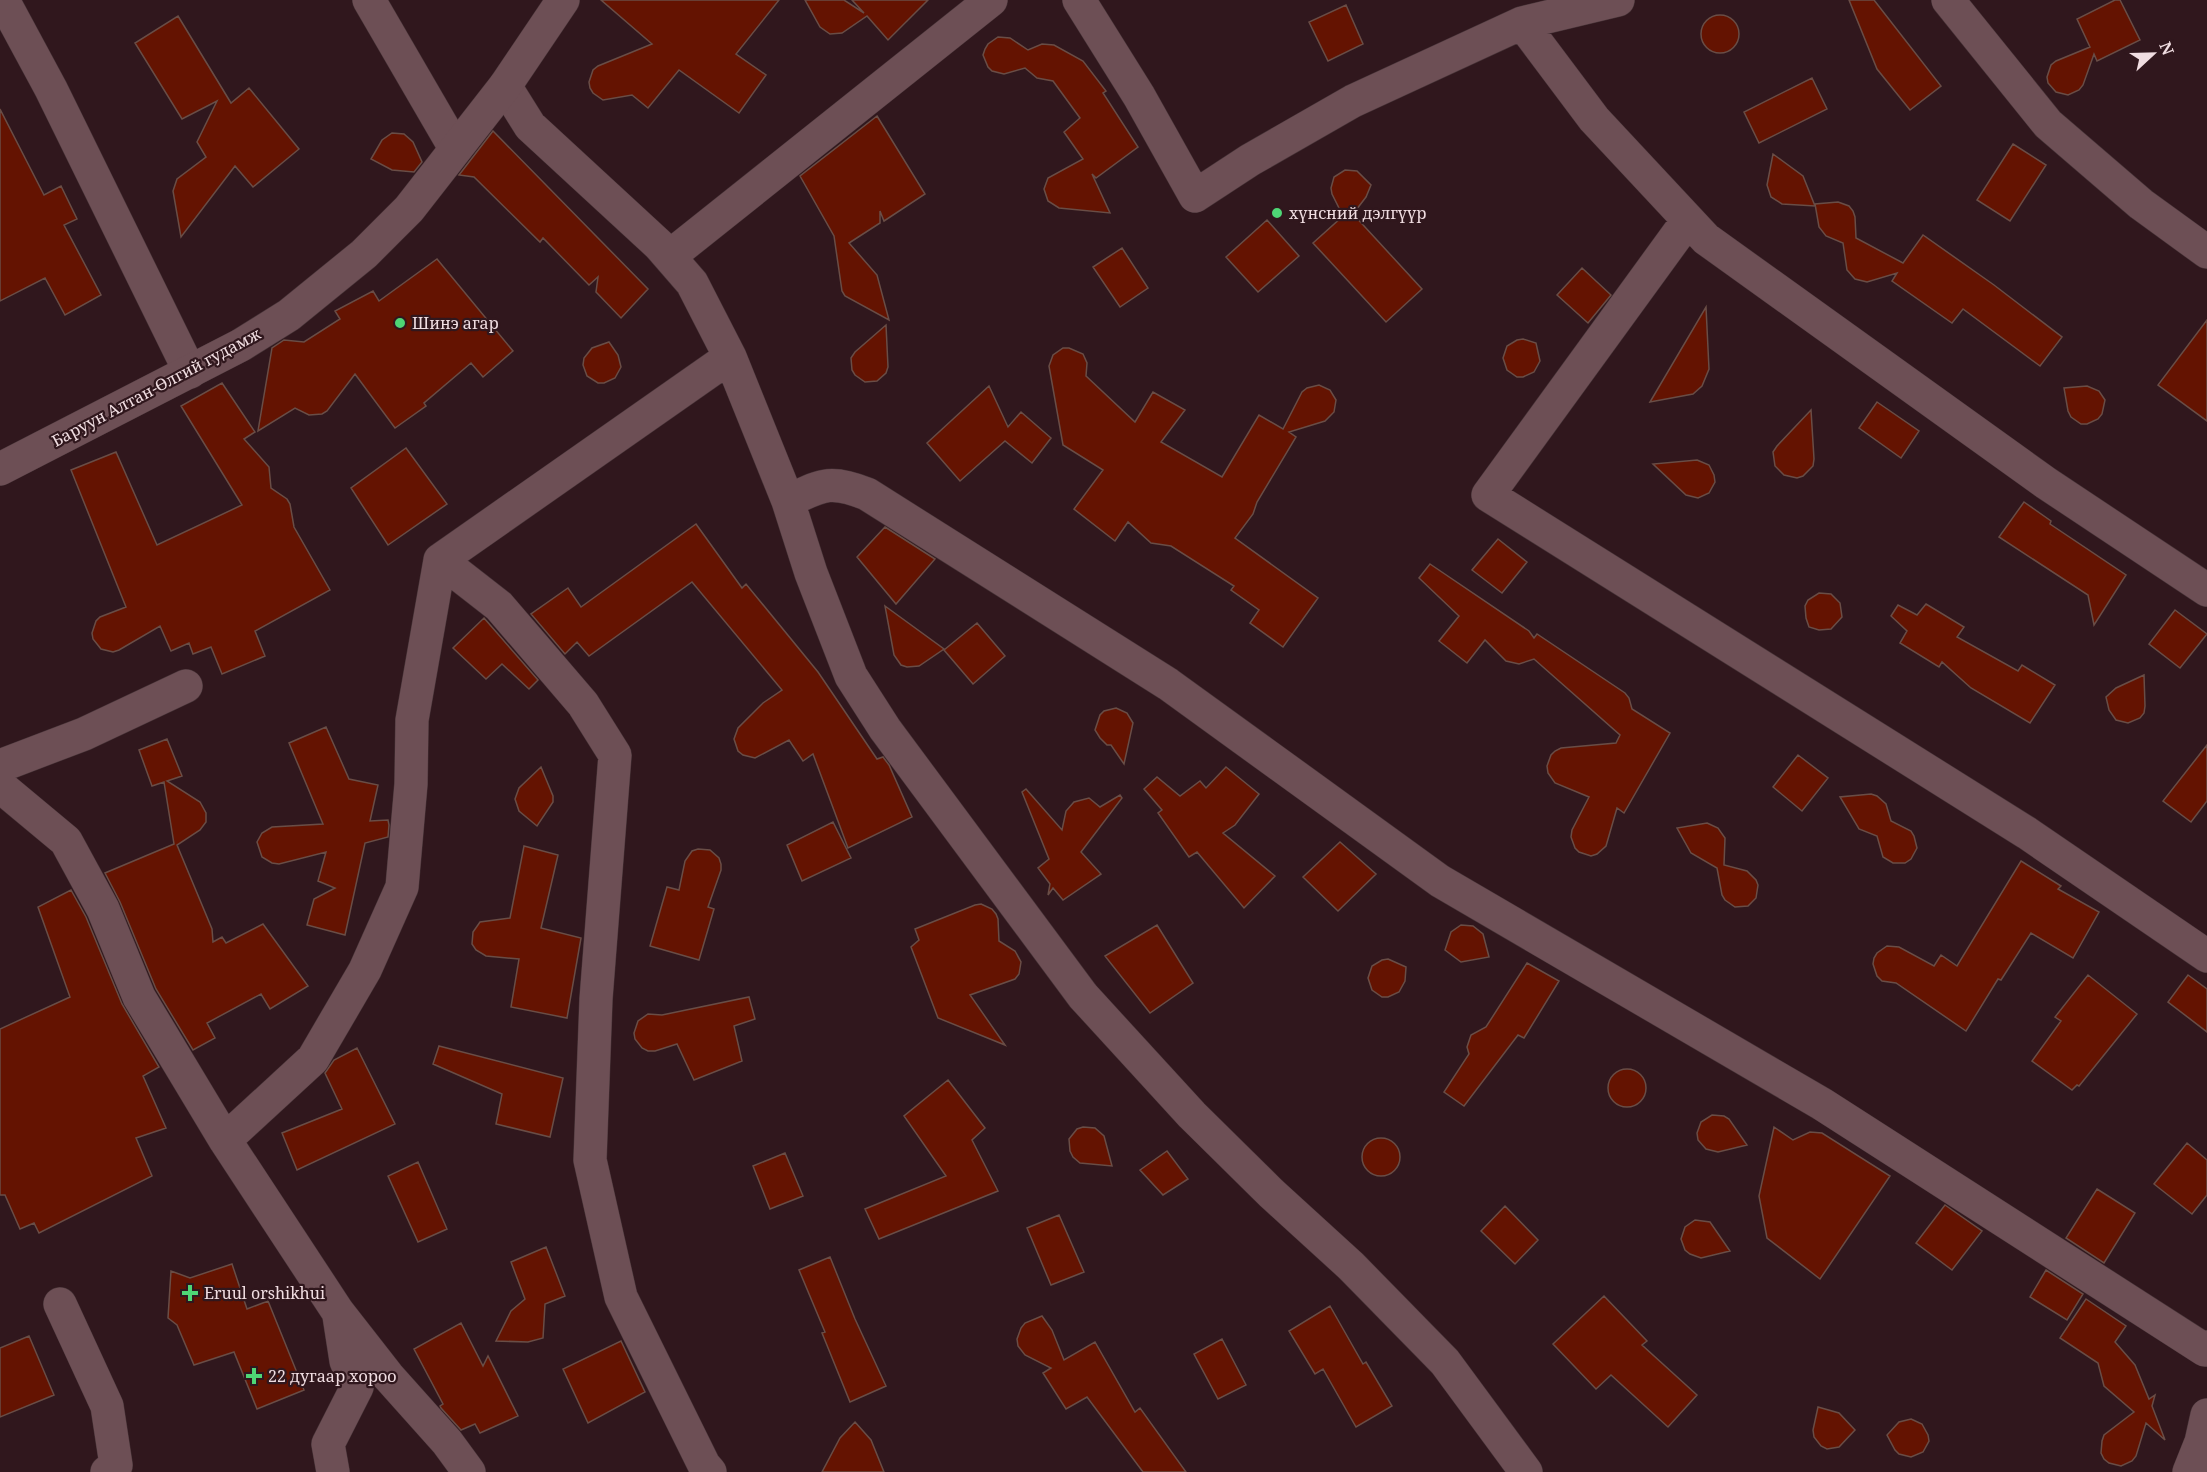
<svg xmlns="http://www.w3.org/2000/svg" width="2207" height="1472" viewBox="0 0 2207 1472" font-family="'Noto Serif',serif">
<rect width="100%" height="100%" fill="#30171d"/>
<path fill="#641301" stroke="#694d46" stroke-width="1.5" d="M601,0h178l-43,54 30,21 -27,38 -60,-43 -31,38 -16,-13 -29,5 -10,-7 -3,-5 -1,-6 4,-12 5,-4 54,-22z
M805,0h39l20,13 -12,-13h76l-40,40 -21,-24 -25,17 -12,1 -10,-7z
M1849,0h25l67,86 -31,24 -33,-41z
M2115,0h5l20,40 -43,21 -3,-7 -11,31 -4,5 -11,5 -12,-3 -8,-9 -1,-6 4,-12 5,-4 34,-14 -13,-28z
M1346,5l17,39 -35,17 -19,-39z
M1701 34a19 19 0 1 1 38 0a19 19 0 1 1-38 0Z
M178,16l53,87 18,-15 50,61 -46,38 -18,-21 -54,71 -8,-46 4,-12 29,-22 -9,-15 20,-41 -35,18 -47,-76z
M998,37l12,1 18,12 14,-6 12,1 29,16 23,30 -3,2 35,54 -42,31 -4,-4 18,39 -51,-5 -11,-7 -4,-12 4,-11 35,-19 -19,-27 16,-14 -27,-37 -16,-3 -12,-10 -21,6 -12,-3 -4,-4 -5,-12 2,-6 3,-5z
M1812,78l15,31 -68,34 -15,-31z
M0,109l44,86 17,-9 16,33 -13,6 37,70 -36,20 -20,-37 -45,23z
M877,116l48,78 -41,27 -4,-10v12l-31,20 28,32 12,45 -44,-24 -3,-5 -8,-55 -34,-60z
M493,131l155,158 -27,29 -25,-26 2,-15 -9,8 -46,-47 -3,4 -66,-65 -15,-2z
M392,133l12,1 9,8 9,20 -8,10 -22,-2 -21,-11 11,-19z
M2013,144l33,21 -36,56 -33,-21z
M1773,154l30,22 12,30 -33,-2 -11,-7 -4,-12z
M1345,170l12,1 14,14 -5,12 -13,17 69,75 -36,33 -73,-79 30,-27 -11,-22 -1,-6 3,-11z
M1838,202l11,4 4,5 2,6 1,21 47,25 20,-28 71,50 68,52 -22,29 -77,-57 -11,14 -60,-42 5,-8 -30,9 -12,-3 -8,-9 -4,-27 -17,-7 -7,-9 -4,-23z
M1267,220l32,36 -41,36 -32,-35z
M1122,248l26,40 -28,19 -27,-40z
M437,259l76,92 -30,26 -12,-14 -47,40 2,3 -31,22 -40,-54 -28,37 -5,3 -13,1 -14,-7 -37,23 14,-83 12,-8 20,2 36,-23 -5,-8 38,-20 6,10z
M1582,268l29,27 -23,28 -31,-28z
M1706,307l3,62 -7,17 -9,8 -43,8z
M2207,320v101l-49,-36z
M886,325l2,42 -2,6 -9,8 -12,1 -10,-7 -3,-5 -1,-12 4,-6z
M1523,339l13,4 4,18 -6,11 -11,5h-6l-10,-7 -4,-12 4,-12 10,-6z
M609,342l9,13 3,12 -6,11 -11,5h-6l-11,-7 -4,-11 1,-7 8,-10z
M1063,348h6l14,6 4,9 -1,13 49,46 18,-30 32,18 -24,32 61,35 37,-62 24,14 19,-37 5,-4 12,-3 11,5 6,10 -2,12 -9,9 -36,11 7,5 -39,65 -4,12 -18,24 83,60 -35,49 -33,-24 9,-13 -28,-20 3,-4 -63,-40 -20,-3 -23,-21 -13,19 -41,-32 29,-39 -40,-25 -14,-79 4,-11z
M222,383l33,49 -11,7 25,28 2,21 16,11 3,5 4,23 36,63 -75,41 10,25 -43,18 -11,-27 -18,7 -4,-11 -18,8 -11,-25 -41,24 -6,2 -12,-3 -8,-10 -1,-6 4,-12 4,-4 26,-10 -55,-137 45,-18 41,93 85,-40 -61,-99z
M989,386l19,41 13,-15 30,26 -19,25 -27,-22 -45,40 -33,-38z
M2087,386l12,5 6,9 -3,14 -4,5 -11,5h-6l-10,-7 -3,-6 -4,-23z
M1877,402l42,29 -18,27 -42,-30z
M1811,410l3,49 -1,7 -10,10 -6,2 -13,-3 -9,-9 -2,-14 4,-6z
M406,448l41,56 -59,41 -37,-57z
M1697,460l12,5 5,10 1,7 -6,11 -11,5 -12,-3 -33,-31z
M2024,502l27,19 -1,3 76,51 -32,50 -6,-30 -89,-58z
M696,524l46,64 4,-4 72,88 59,87 6,-2 6,8 23,52 -64,31 -35,-94 -10,7 -14,-21 -34,18 -12,-3 -5,-4 -4,-12 4,-11 25,-25 19,-13 -90,-108 -103,74 -12,-14 -12,12 -34,-40 37,-26 13,19z
M885,527l50,32 -39,45 -39,-47z
M1498,539l29,23 -25,31 -30,-23z
M1430,564l99,67 5,7 3,-4 88,59 4,5 3,11 38,24 -46,80 -7,-5 -11,38 -9,8 -6,2 -12,-4 -4,-4 -4,-11 1,-7 17,-33 -34,-14 -7,-10 -1,-7 4,-11 4,-4 6,-3 55,-5 4,-8 -86,-76 -15,5 -13,-3 -21,-21 -18,23 -28,-22 20,-25 -40,-38z
M1819,593l12,1 9,9 2,14 -11,12 -12,1 -10,-3 -3,-9 -1,-12 3,-6z
M1926,604l38,23 -7,10 61,34 4,-6 33,20 -25,38 -59,-35 -29,-26 -3,5 -39,-24 7,-12 -16,-15 7,-11 19,10z
M885,606l59,43 -25,17 -12,1 -6,-2 -7,-10z
M2175,610l32,24 -27,34 -31,-24z
M484,618l54,62 -9,9 -27,-25 -16,15 -33,-31z
M977,623l28,33 -32,28 -29,-34z
M2144,675l1,31 -1,7 -4,5 -12,5 -12,-3 -7,-10 -3,-13 10,-9z
M1116,708l11,5 6,10 -9,41 -13,-19h-4l-7,-7 -5,-8 5,-15 4,-4z
M326,727l23,52 29,6 -8,36 18,-1 1,5 -1,12 -23,6 -20,92 -38,-10 7,-26 21,-11 -17,-7 8,-29 -47,12 -7,-1 -10,-6 -5,-15 5,-9 10,-6 51,-3 -34,-81z
M167,739l15,37 -15,5 33,21 6,11v9l-6,8 -23,15 35,84 1,13 9,-5 4,6 37,-19 45,62 -38,23 -9,-15 -54,29 8,15 -22,12 -37,-61 -36,-87 -15,-29 69,-29 -10,-62 -12,4 -13,-36z
M2207,745v56l-16,21 -28,-21z
M1798,755l30,23 -26,33 -29,-24z
M541,767l12,29v6l-16,24 -18,-15 -4,-12 4,-11z
M1226,767l33,27 -24,31 -12,8 52,43 -31,32 -47,-56 -8,5 -31,-44 4,-3 -18,-21 13,-12 23,19 20,-15 6,7z
M1026,789l36,41 4,-19 8,-9 15,-4 11,9 20,-12 2,3 -41,54 20,22 -38,26 -10,-12 -5,7 2,-11 -12,-16 11,-9 -27,-67z
M1871,794l6,2 9,8 5,17 20,10 3,5 3,12 -6,11 -6,4h-12l-10,-6 -6,-21 -18,-7 -19,-32z
M833,822l18,36 -49,23 -15,-36z
M1707,823l11,5 7,10 -1,27 23,6 9,9 2,5 -2,13 -8,8 -13,1 -10,-7 -3,-5 -5,-27 -26,-15 -14,-25z
M1340,842l36,32 -38,37 -35,-34z
M524,846l34,9 -17,73 40,10 -14,80 -56,-11 8,-48 -33,-3 -10,-6 -4,-6 1,-12 7,-10 30,-4z
M698,849l12,1 9,8 2,6v6l-13,37 6,2 -15,51 -49,-14 17,-59 12,3 6,-29 7,-10z
M2021,861l40,25 -3,3 41,23 -26,46 -42,-25 -30,47 -3,-1 -32,52 -70,-48 -14,-2 -5,-5 -4,-12 1,-6 3,-5 10,-7 12,1 35,19 7,-11 16,11z
M71,890l15,27 36,87 37,63 -16,9 23,52 -30,10 16,38 -113,57 -5,-10 -14,6 -15,-34h-5v-166l70,-32 -32,-90z
M981,904l11,5 4,5 2,5 1,22 16,10 6,11 -2,12 -4,5 -45,16 35,50 -67,-27 -27,-71 8,-7 -4,-11 60,-24z
M1157,925l36,58 -43,30 -45,-57z
M1461,925l12,1 10,8 6,23 -28,5 -16,-12 6,-18z
M1388,959l18,8 -1,14 -6,11 -11,5h-6l-10,-7 -4,-12 4,-12 10,-6z
M1527,963l32,18 -35,57 -6,-3 -54,71 -20,-14 25,-38 -2,-7 4,-12 15,-8z
M2088,975l49,39 -58,72 -2,-1 -5,5 -40,-29 29,-40 -6,-4z
M2188,975l19,14v43l-39,-30z
M749,997l6,22 -21,7 8,35 -48,19 -17,-36 -22,7h-7l-6,-3 -7,-9 -1,-6 4,-12 10,-7 14,1z
M439,1046l124,32 -13,59 -54,-13 6,-30 -69,-30z
M357,1048l38,76 -98,46 -15,-37 60,-24 -17,-36 9,-13z
M1608 1088a19 19 0 1 1 38 0a19 19 0 1 1-38 0Z
M948,1080l37,48 -13,12 26,51 -119,48 -14,-30 81,-33 -42,-60z
M1712,1115l12,1 5,3 18,26 -29,7 -12,-3 -8,-9 -1,-7 4,-11z
M1083,1127l12,1 9,8 8,30 -32,-3 -7,-6 -3,-6 -1,-12 8,-10z
M1774,1127l19,13 17,-8 12,1 68,43 -70,103 -53,-41 -8,-42z
M1362 1157a19 19 0 1 1 38 0a19 19 0 1 1-38 0Z
M2187,1143l20,17v35l-15,19 -38,-30z
M1167,1151l21,28 -25,16 -23,-25z
M785,1153l18,43 -33,13 -17,-43z
M418,1162l29,67 -29,13 -30,-66z
M2097,1189l38,24 -31,50 -38,-25z
M1945,1205l37,26 -30,39 -36,-27z
M1505,1206l33,34 -23,24 -34,-33z
M1059,1215l25,57 -33,13 -24,-57z
M1695,1220l15,2 20,29 -29,7 -11,-4 -5,-4 -4,-11 4,-12z
M546,1247l19,49 -20,8 -2,34 -15,4 -32,-1 15,-30 14,-12 -14,-37z
M830,1257l25,62 31,67 -36,16 -28,-69 3,-1 -26,-62z
M232,1264l15,45 21,-8 36,89 -47,19 -23,-57 -40,13 -17,-40 -9,-7 3,-47 19,7z
M2046,1270l37,24 -16,26 -37,-23z
M1604,1296l43,45 -5,4 55,50 -29,32 -57,-52 -15,14 -43,-45z
M2086,1299l40,27 -11,16 20,23 14,34 6,-4 -3,11 13,34 -19,-17 -10,33 -4,5 -11,5 -12,-3 -5,-4 -3,-6 1,-12 2,-6 30,-23 -30,-26 -6,-23 -38,-25z
M1330,1306l33,58 3,-2 26,44 -36,21 -33,-58 -8,5 -26,-43z
M1042,1316l10,14 12,30 31,-18 40,70 5,-4 46,64h-43l-56,-75 -21,12 -23,-36 8,-5 -26,-13 -7,-9 -1,-7 4,-11 4,-5z
M461,1323l22,43 5,-10 30,60 -38,17 -5,-9 -14,6 -20,-22 -1,-2 3,-2 -29,-55z
M29,1336l25,59 -54,22v-69z
M1222,1339l24,46 -28,14 -24,-45z
M621,1341l24,51 -57,31 -25,-54z
M1818,1407l21,6 16,17 -16,17 -12,2 -6,-3 -7,-9 -1,-7z
M1911,1419l11,5 6,11 1,6 -6,11 -12,5 -12,-3 -4,-4 -8,-15 12,-13z
M855,1422l16,18 13,32h-62l18,-34z"/>
<g fill="none" stroke-linecap="round" stroke-linejoin="round">
<g stroke="#463337" stroke-width="34">
<path id="minor" d="M3,0l48,89 139,283
M369,0l86,148
M1079,0l60,96 56,100 55,-36 103,-59 169,-78 96,-23
M1948,0l100,124 93,80 66,48
M1522,23l72,96 112,120 340,244 161,107
M505,86l25,40 129,119 33,38 38,74 58,144 23,72 40,103 34,53 198,267 109,119 79,78 80,73 94,96 81,110
M1688,220l-200,275 539,338 180,123
M670,256l321,-256
M788,501c34,-16 42,-22 79,-7l301,190 272,197 382,223 383,246 2,-3
M440,560l59,46 84,98 32,51 -19,244 -6,161 31,137 83,168 6,7
M0,766l84,-32 102,-48
M0,786l66,55 37,68 36,88 86,143 113,172 50,64 59,66 22,30
M225,1140l88,-81 52,-89 37,-83 9,-103 1,-64 28,-160 290,-203
M60,1304l47,102 9,59 -9,7
M333,1472l-5,-28 29,-57 -11,-26 -7,-45
M2189,1472l12,-30 6,-27"/>
</g>
<g stroke="#463337" stroke-width="34">
<path id="secondary" d="M0,469l241,-124 48,-30 75,-61 45,-45 96,-123 58,-86"/>
</g>
<use href="#minor" stroke="#6d4f55" stroke-width="33"/>
<use href="#secondary" stroke="#6d4f55" stroke-width="33"/>
</g>
<g fill="#4ed675" stroke="#30171d" stroke-width="2">
<circle cx="1277" cy="213" r="6"/>
<circle cx="400" cy="323" r="6"/>
<path d="M187 1284h6v6h6v6h-6v6h-6v-6h-6v-6h6z"/>
<path d="M251 1367h6v6h6v6h-6v6h-6v-6h-6v-6h6z"/>
</g>
<g text-anchor="middle" stroke-width="4.5" stroke-linejoin="round" paint-order="stroke">
<g font-size="16" fill="#f0dde1" stroke="#30171d" text-anchor="start">
<text x="1289" y="219">хүнсний дэлгүүр</text>
<text x="412" y="329">Шинэ агар</text>
<text x="204" y="1299">Eruul orshikhui</text>
<text x="268" y="1382">22 дугаар хороо</text>
</g>
<g font-size="16" fill="#f0dde1" stroke="#30171d">
<text transform="translate(156 387) rotate(-28)" y="6">Баруун Алтан-Өлгий гудамж</text>
</g>
</g>
<g transform="translate(2153 54) rotate(68)" stroke="#30171d" stroke-width="4.5" paint-order="stroke">
<path d="M0-4.5L10 22L0 15L-10 22Z" fill="#f0dde1"/>
<text y="-9" font-size="16" font-weight="bold" text-anchor="middle" fill="#f0dde1">N</text>
</g>
</svg>
